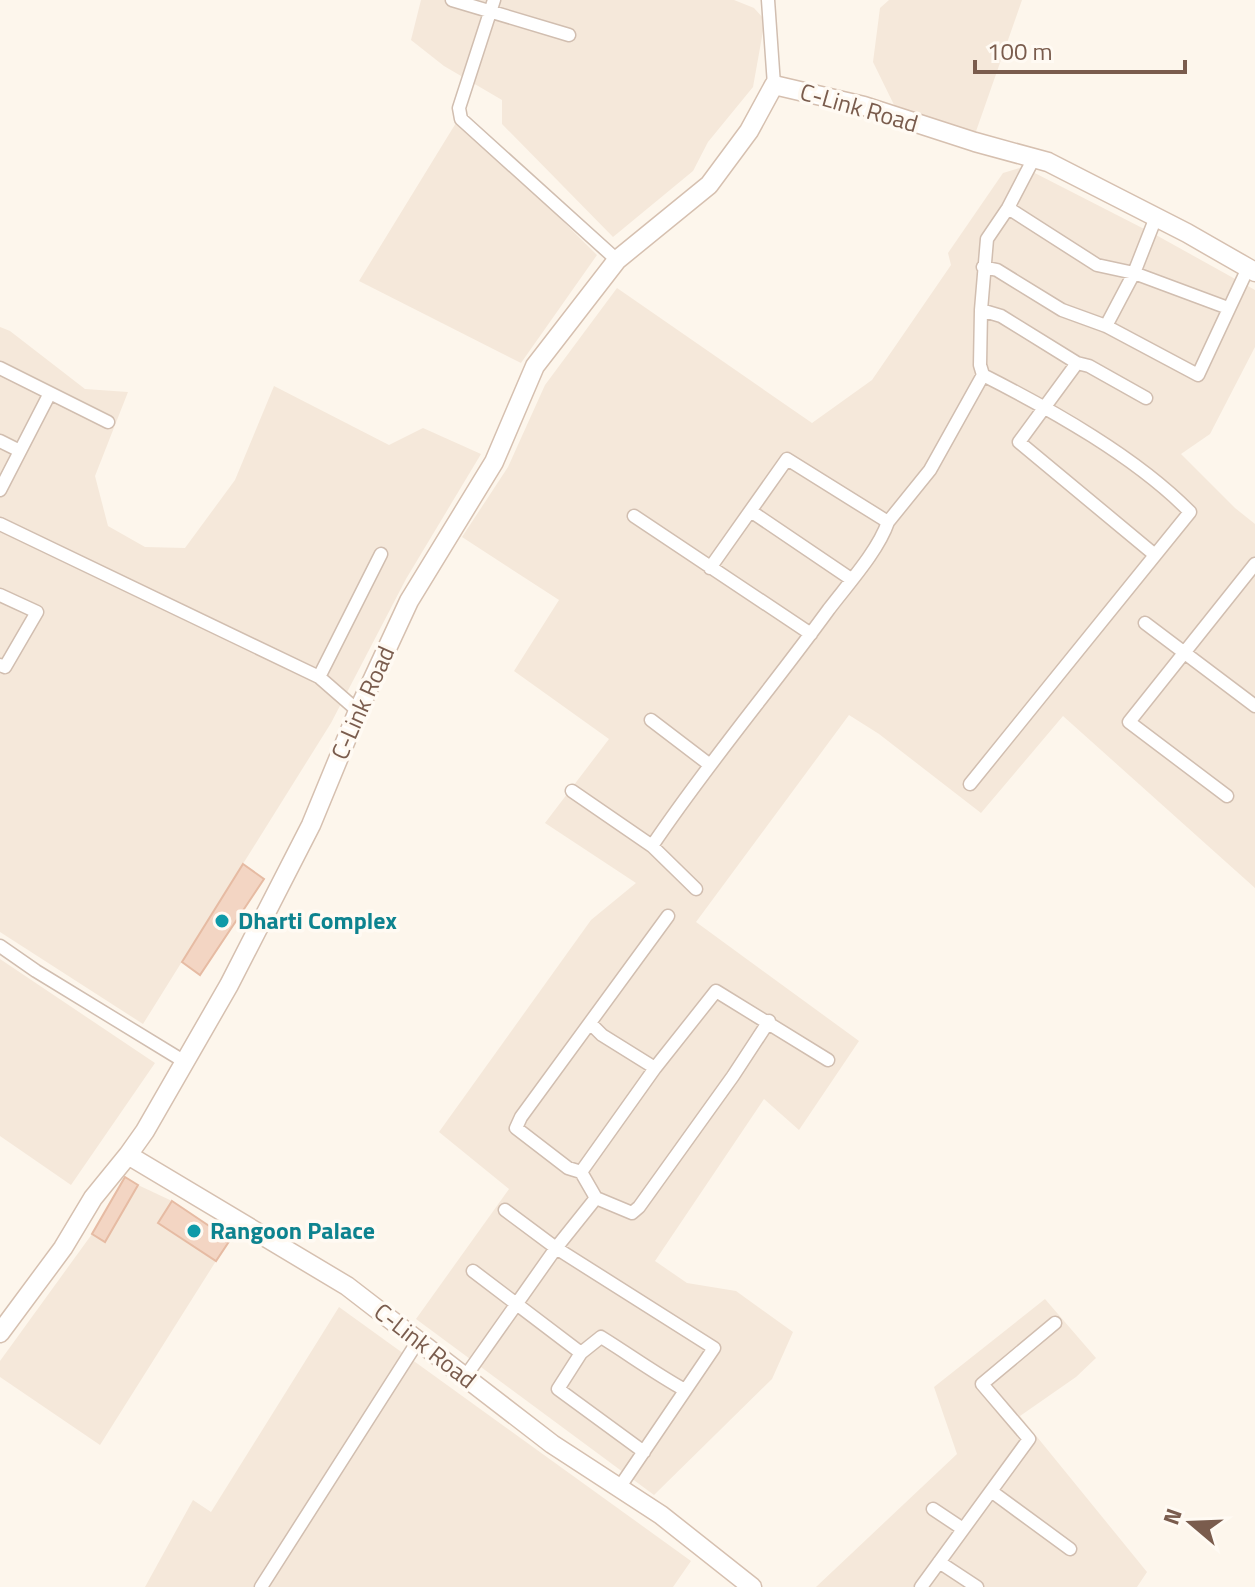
<svg xmlns="http://www.w3.org/2000/svg" width="1255" height="1587" viewBox="0 0 1255 1587" font-family="'Titillium Web',sans-serif">
<rect width="100%" height="100%" fill="#fdf6ec"/>
<path fill="#f5e8da" d="M421,0h313l20,8 11,12 -12,67 -45,55 -15,29 -80,66 -111,-113v-24l-58,-34 -33,-26z
M889,0h133l-48,137 -77,-26 -24,-49 7,-54z
M459,118l138,137 -76,108 -162,-82z
M1023,167l133,68 99,55v57l-45,87 -29,20 54,54 20,16v364l-192,-172 -82,97 -102,-79 -30,-19 -153,207 163,119 -60,89 -35,-31 -109,162 32,22 49,8 57,41 -21,47 -118,116 -238,-176 93,-130 -70,-57 152,-212 45,-37 -91,-60 64,-84 -95,-68 45,-71 -97,-63 46,-70 37,-82 72,-97 195,135 60,-43 79,-115 -3,-12 55,-80z
M0,327l10,4 75,58 43,3 -33,84 13,50 37,21 40,1 50,-68 39,-94 115,59 34,-17 58,26 -75,125 -75,144 -188,301 -143,-92z
M0,959l155,104 -84,122 -71,-49z
M138,1185l34,16 -14,22 58,38 -116,184 -100,-68v-16l92,-127 14,7z
M1045,1299l51,59 -20,19 -56,39 127,156 -10,15h-321l141,-133 -23,-67z
M339,1307l352,254 -18,26h-528l48,-87 18,12z"/>
<path fill="#f3d5c3" stroke="#e6bba3" stroke-width="2" d="M243,864l21,15 -64,96 -18,-13z
M125,1177l13,8 -33,57 -13,-8z
M172,1201l58,39 -14,21 -58,-38z"/>
<g fill="none" stroke-linecap="round" stroke-linejoin="round">
<g stroke="#d1beb0" stroke-width="15">
<path id="street" d="M452,0l117,35
M494,0l-35,108 2,11 156,141
M768,0l6,85
M1008,208l89,57 37,8 94,35
M983,267l14,3 65,40 44,16 92,49 50,-107
M981,310l20,6 76,47 12,3 57,32
M1106,326l28,-53 22,-56
M1077,363l-58,79 136,113
M0,368l108,54
M0,441l20,10
M0,490l50,-97
M752,512l99,67
M634,516l177,118
M0,524l319,153 39,34
M710,568l77,-109 101,63
M0,595l37,17 -32,55 -5,-2
M1145,623l110,83
M319,677l62,-123
M651,720l59,45
M970,784l220,-272c-54,-55 -138,-102 -207,-137
M572,791l80,55c55,-82 119,-157 177,-237 19,-25 49,-58 59,-87l42,-52 53,-95 -3,-10 1,-55 6,-71 21,-31 26,-50
M1227,796l-98,-74 126,-158
M652,846l44,43
M668,916l-147,201 -5,11 52,40 13,4 15,26 36,15 7,-6 94,-131 36,-55
M0,946l36,25 149,91
M590,1023l12,12 53,33
M581,1172l74,-104 61,-77 112,69
M505,1210l51,38 158,100 -95,140
M473,1271l108,82
M465,1377l91,-129 40,-50
M644,1452l-86,-63 23,-36 20,-16c29,18 55,37 84,53
M991,1491l79,58
M933,1509l30,20
M939,1562l38,25
M261,1587l157,-246
M921,1587l108,-148 -47,-55 73,-61"/>
</g>
<g stroke="#d6c0b0" stroke-width="21">
<path id="secondary" d="M0,1333l63,-85 30,-50 35,-43
M752,1587l-91,-72 -109,-71 -205,-158 -219,-131 17,-24 84,-146 82,-160 47,-114 51,-110 85,-139 41,-96 82,-106 92,-75 40,-54 25,-46 90,21 111,36 73,20 139,71 68,39"/>
</g>
<use href="#street" stroke="#fff" stroke-width="12"/>
<use href="#secondary" stroke="#fff" stroke-width="18"/>
</g>
<g fill="#0f9aa8" stroke="#fffaf3" stroke-width="3">
<circle cx="222" cy="921" r="8"/>
<circle cx="194" cy="1231" r="8"/>
</g>
<g text-anchor="middle" stroke-width="7" stroke-linejoin="round" paint-order="stroke">
<g font-size="24" fill="#7a5c4d" stroke="#fffaf3">
<text transform="translate(859 108) rotate(16)" y="8">C-Link Road</text>
<text transform="translate(363 703) rotate(-66)" y="8">C-Link Road</text>
<text transform="translate(425 1346) rotate(38)" y="8">C-Link Road</text>
</g>
<g font-size="24" font-weight="bold" fill="#0d838f" stroke="#fffaf3" text-anchor="start">
<text x="238" y="929">Dharti Complex</text>
<text x="210" y="1239">Rangoon Palace</text>
</g>
</g>
<g transform="translate(1191 1523) rotate(289)" stroke="#fffaf3" stroke-width="6" paint-order="stroke">
<path d="M0-6L14 30L0 20L-14 30Z" fill="#7a5c4d"/>
<text y="-12" font-size="22" font-weight="bold" text-anchor="middle" fill="#7a5c4d">N</text>
</g>
<path d="M975 60v12h210v-12" fill="none" stroke="#7a5c4d" stroke-width="4"/>
<text x="987" y="60" font-size="24" fill="#7a5c4d" stroke="#fffaf3" stroke-width="6" paint-order="stroke">100 m</text>
</svg>
